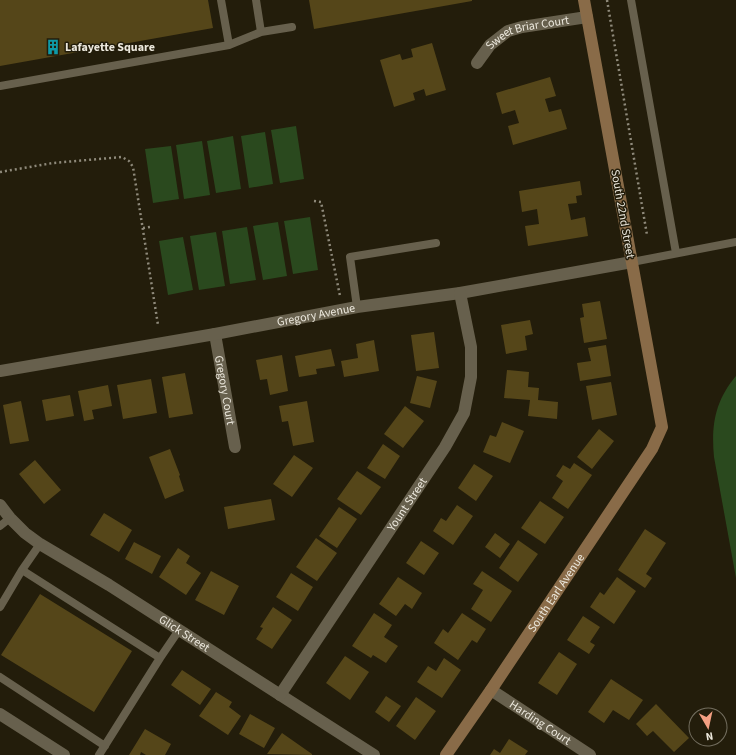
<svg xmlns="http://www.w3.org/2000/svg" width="736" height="755" viewBox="0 0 736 755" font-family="'Source Sans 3',sans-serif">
<rect width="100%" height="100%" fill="#231d0b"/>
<path fill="#2a491e" d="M296,126l8,53 -24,4 -9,-53z
M265,132l8,52 -24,4 -8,-52z
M233,136l8,53 -25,4 -9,-52z
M202,141l8,54 -26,4 -8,-54z
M171,146l8,53 -26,4 -8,-54z
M310,217l8,53 -25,4 -9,-53z
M278,222l9,54 -24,4 -10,-54z
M247,227l9,53 -26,4 -8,-53z
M216,232l9,54 -26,4 -9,-54z
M183,237l10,53 -25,5 -9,-54z
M736,376v202l-22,-121c-3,-32 1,-56 22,-81z"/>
<path fill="#554619" d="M0,0h208l5,28 -213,38z
M309,0h163v1l-158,28z
M432,43l14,47 -20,6 -2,-7 -11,4 2,7 -21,7 -14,-47 20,-6 2,6 11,-3 -2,-8z
M550,77l6,19 -11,3 4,13 12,-3 6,20 -54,16 -5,-19 11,-3 -4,-13 -13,4 -6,-21z
M580,181l2,14 -6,1 1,7 -9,1 3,16 14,-3 3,19 -60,10 -3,-20 14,-2 -2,-15 -15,3 -3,-21z
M600,301l7,38 -23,4 -4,-25 4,-1 -2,-13z
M530,320l3,14 -8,2 2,14 -21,4 -5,-29z
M434,332l5,36 -23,3 -5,-36z
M374,340l5,31 -35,6 -3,-16 17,-3 -2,-14z
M606,345l5,31 -31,5 -3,-18 14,-2 -3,-13z
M331,349l4,17 -19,3 1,5 -18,3 -4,-21z
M282,355l6,36 -18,4 -3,-16 -7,1 -4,-20z
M507,370l22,2 -1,15 11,1 -1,12 20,2 -1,17 -29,-3 2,-16 -26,-2z
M185,373l8,41 -24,4 -7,-41z
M417,376l20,5 -7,27 -20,-5z
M151,379l6,34 -34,6 -6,-34z
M611,382l6,33 -25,5 -6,-34z
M108,385l4,21 -20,4 2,9 -10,2 -6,-30z
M70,395l4,21 -28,5 -4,-21z
M21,401l8,40 -19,3 -7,-39z
M307,401l7,41 -21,4 -5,-25 -6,1 -3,-16z
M405,406l19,15 -21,27 -19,-14z
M502,422l22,9 -14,32 -27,-11 7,-17 6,2z
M599,429l15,12 -22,28 -15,-12z
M383,444l17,12 -15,23 -18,-11z
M170,449l10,26 -1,1 5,15 -19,8 -16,-42z
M294,455l19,13 -21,29 -19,-13z
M35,460l26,30 -17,14 -25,-30z
M574,463l18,12 -24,34 -16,-11 11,-17 -7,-5 7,-11 7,4z
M474,464l19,12 -17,25 -18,-13z
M357,471l24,16 -20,28 -24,-16z
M271,499l4,21 -47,9 -4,-22z
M540,501l24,16 -19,27 -24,-16z
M457,505l16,11 -20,29 -20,-14 8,-13 5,3z
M339,507l18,12 -20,29 -18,-12z
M104,513l28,17 -13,22 -29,-17z
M645,529l21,14 -20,31 6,4 -7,10 -27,-18z
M495,533l15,11 -10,14 -15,-11z
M316,538l21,15 -20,28 -21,-14z
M518,540l20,14 -20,28 -19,-14z
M421,541l18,12 -15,22 -18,-12z
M134,542l27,14 -9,18 -27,-15z
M178,548l12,8 -4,7 15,10 -15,22 -27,-18z
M211,571l28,15 -15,29 -29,-15z
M482,571l30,20 -21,31 -20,-13 12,-19 -10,-6z
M291,573l22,14 -15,24 -22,-14z
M398,577l24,16 -10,16 -7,-5 -9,12 -17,-12z
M617,577l19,14 -22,33 -24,-17 10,-15 4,3z
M40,594l92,57 -38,61 -93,-57z
M273,607l19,13 -20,29 -16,-10 7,-11 -3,-1z
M374,613l18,12 -8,12 14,9 -12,17 -13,-8 -2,3 -19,-12z
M462,613l24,16 -9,14 -5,-3 -14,20 -24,-17 9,-14 5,4z
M583,616l17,11 -10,15 5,3 -6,9 -22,-14z
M559,652l18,12 -20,31 -19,-12z
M345,656l24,16 -19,28 -24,-17z
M444,658l17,12 -19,28 -25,-16 11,-16 8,5z
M182,670l29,19 -11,16 -29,-20z
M611,679l32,21 -14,20 -16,-10 -9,13 -16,-11z
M216,692l16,10 -3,5 12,9 -13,19 -29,-19z
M386,696l15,10 -12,16 -14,-10z
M416,697l20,14 -21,29 -19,-14z
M656,704l33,34 -15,14 -21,-21 -6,5 -11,-12z
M250,714l25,14 -11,20 -25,-14z
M145,729l26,15 -6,11h-19l-5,-3 -1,3h-11z
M282,733l30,21v1l-45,-1z
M509,739l19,12 -3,4h-35l4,-6 6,4z"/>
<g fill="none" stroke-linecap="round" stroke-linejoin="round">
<path stroke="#8f8a7b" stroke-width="2.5" stroke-dasharray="2 3" stroke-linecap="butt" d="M607,0l40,235
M0,172l53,-9 69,-6 7,4 4,6 25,158
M314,201l7,1 19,94
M143,228l7,-1"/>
<path stroke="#67604d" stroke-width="8" d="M221,0l8,45
M631,0l45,253
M261,32l31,-5
M0,86l229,-41 32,-13 -5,-32
M632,262l104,-20
M357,307l-7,-50 86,-14
M0,526l10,-8
M22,570l138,88
M0,607l22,-37 18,-26
M0,677l105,69
M99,755l61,-97 19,-28"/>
<g stroke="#67604d" stroke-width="12">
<path id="s1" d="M477,63l13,-18 18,-14 14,-4 65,-10"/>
<path id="s2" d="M215,334l20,113"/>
<path id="s3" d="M0,371l215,-37 142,-27 103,-14 172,-31"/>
<path id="s4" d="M0,505l10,13 15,15 15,11 69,41 265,170"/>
<path id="s5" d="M491,690l99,65"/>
<path id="s6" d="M280,695l165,-248 19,-34 7,-36v-30l-11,-54"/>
<path d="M0,714l64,41"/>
</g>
<path stroke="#896b48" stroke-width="12" id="s7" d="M446,755l45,-65 161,-241 10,-22 -78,-427"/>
</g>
<defs>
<g id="building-bare" transform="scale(1.2)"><path d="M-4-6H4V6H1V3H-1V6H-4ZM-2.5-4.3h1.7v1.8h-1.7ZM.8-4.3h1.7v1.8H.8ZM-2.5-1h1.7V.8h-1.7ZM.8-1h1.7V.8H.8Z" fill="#0f9aa8" stroke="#231d0b" stroke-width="2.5" paint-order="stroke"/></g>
</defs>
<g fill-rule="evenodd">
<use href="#building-bare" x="53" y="47"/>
</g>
<g text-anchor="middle" stroke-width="3" stroke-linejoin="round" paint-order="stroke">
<g font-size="12" fill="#ece8dd" stroke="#231d0b">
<text dy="4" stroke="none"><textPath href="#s1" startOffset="63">Sweet Briar Court</textPath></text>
<text transform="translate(623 214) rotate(80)" y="4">South 22nd Street</text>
<text dy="4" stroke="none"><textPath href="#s3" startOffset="321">Gregory Avenue</textPath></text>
<text dy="4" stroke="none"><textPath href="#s2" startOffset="57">Gregory Court</textPath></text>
<text dy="4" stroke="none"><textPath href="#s6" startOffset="229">Yount Street</textPath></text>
<text dy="4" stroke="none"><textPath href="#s7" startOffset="196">South Earl Avenue</textPath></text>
<text dy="4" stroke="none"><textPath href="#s4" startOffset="226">Glick Street</textPath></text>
<text dy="4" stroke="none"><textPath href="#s5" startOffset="59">Harding Court</textPath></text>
</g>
<g font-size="12" font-weight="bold" fill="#ece8dd" stroke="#231d0b" text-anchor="start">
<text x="65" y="51">Lafayette Square</text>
</g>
</g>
<g transform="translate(708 727) rotate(171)"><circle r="19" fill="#231d0b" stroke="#736e5f"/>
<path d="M0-3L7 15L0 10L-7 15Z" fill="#f39f82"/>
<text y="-6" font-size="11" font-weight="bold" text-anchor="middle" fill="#ece8dd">N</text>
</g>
</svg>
